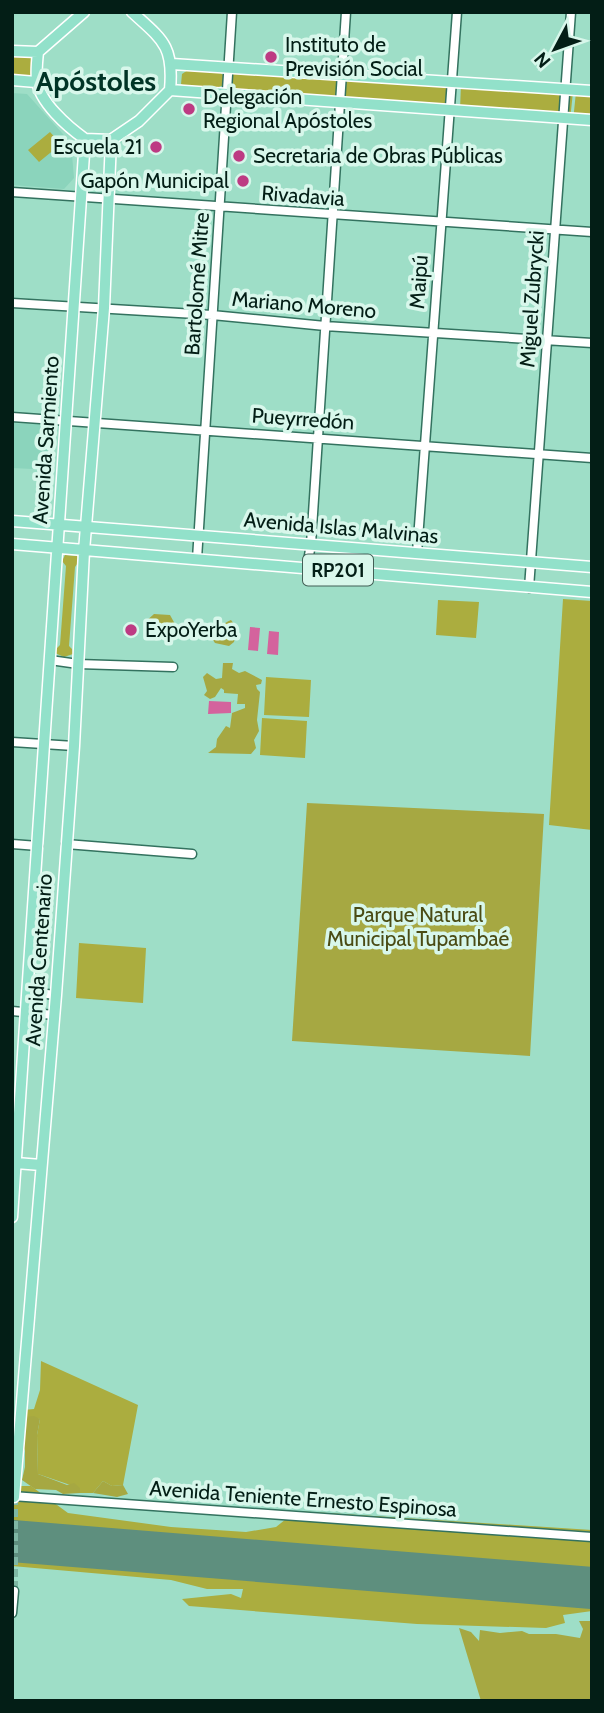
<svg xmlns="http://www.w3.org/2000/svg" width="604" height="1713" viewBox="0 0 604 1713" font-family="Cabin,sans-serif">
<rect width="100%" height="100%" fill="#9edec7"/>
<path fill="#8bd4bc" d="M12,93l15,1 44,49 3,35 -10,11 -52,-4z
M12,423l43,2 -2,45 -41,-2z"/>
<path fill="#abad3f" d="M12,57h22l-2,18h-20z
M188,70l32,2 5,5 -2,8c-9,6 -32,5 -42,-1l1,-10z
M233,72l106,3 -1,24 -102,-8 -4,-6z
M344,76l105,6 -2,26 -105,-10z
M461,84l112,8 -3,28 -110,-10z
M576,92l16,1v29l-19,-1z
M50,132l11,12 -22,18 -11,-12z
M65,555l12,1 3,4 -5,7 -6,79 3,3 1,5 -9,3 -9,-4v-3l5,-5 6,-79 -4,-5z
M563,599l29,2v229l-43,-5z
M438,600l41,2 -3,36 -40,-3z
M266,677l45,3 -2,37 -45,-2z
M262,718l45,3 -2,37 -45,-3z
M79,943l67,5 -3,55 -67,-5z
M41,1361l97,44 -15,80 -11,1 -9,-5 -10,12h-13l-1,-5 -41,-14 -1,-39 3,-16 -16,-2 -1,-7 11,-1 6,-19z
M12,1486h19l37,27 103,14 75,5 30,-5 20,-16 296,19v81l-29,4 2,8 -19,5 -129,-4 -228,-18 -7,-7 49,-5 10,4 2,-9h-36l-36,-9 -159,-14z"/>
<path fill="#a6a842" d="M154,614l16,1 5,9 -15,12 -6,-1 -9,-13z
M231,620l6,8 -3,14 -5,4 -14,-3 -4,-6 1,-5c8,-3 11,-9 19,-12z
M223,663h10l-1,6 7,4 6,-2 17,9 -1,4 -5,1 1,4 3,3 -3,28 2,11 -5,9 2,8 -5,6 -43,-1 8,-6 1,-8 9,-13 4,2 2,-15 13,-5v-4h-8l1,-10 -14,-1v-3l-3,-2 -6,9 -5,2 -6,-4 3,-4 -4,-14 4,-4 9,6 6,-1z
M307,803l237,11 -14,242 -238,-15z
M34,1416l6,3 -3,16 1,39 29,11 7,-2 6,5v5l-17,1 -7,-4 -21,-1 -13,-9 3,-13v-16l-6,-16 5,-18z
M103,1481l9,5 11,-1 5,9 -11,3 -24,-4z
M579,1621h13v80h-111l-22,-73 12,4 8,9 1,-11 20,3 22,-2 7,3h27l24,4 3,-9z"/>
<path fill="#d4639d" d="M250,627l10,1 -2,23 -10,-1z
M269,631l10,1 -1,23 -11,-1z
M209,701l22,1v11l-23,1z"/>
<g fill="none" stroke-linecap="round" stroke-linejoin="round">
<path stroke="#5e8f7e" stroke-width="42" d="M12,1541l580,47"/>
<path stroke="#7fb8a4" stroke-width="8" stroke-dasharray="8 4" stroke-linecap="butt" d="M14,1497v94"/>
<g stroke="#33725f" stroke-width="11">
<path id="minor" d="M12,192l580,40
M12,303l200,12 113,11 267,17
M12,417l580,41
M417,553l40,-541
M197,559l35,-547
M307,567l4,-23 35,-532
M529,588l42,-576
M50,660l28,4 95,3
M12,742l62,4
M12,844l26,2
M66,844l126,10
M28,992l28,3
M12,1011l42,4
M12,1496l580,41
M12,1613l2,-22"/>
</g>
<g stroke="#fff" stroke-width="13">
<path id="major" d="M132,12c31,28 42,34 38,78
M12,51l26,1
M38,52c-1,9 -2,19 -1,28 2,22 31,47 48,59
M38,52l46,-40
M172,64l420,27
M12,80l24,2
M170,90l422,30
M85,139l26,1
M111,140l28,-19 31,-31
M12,521l580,46
M12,544l580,48
M16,1163l25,2
M12,1217l73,-1078
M14,1497l42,-502 18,-249 10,-195 20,-243 7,-168"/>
</g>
<use href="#minor" stroke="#fff" stroke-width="8"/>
<use href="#major" stroke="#92e1ca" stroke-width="10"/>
</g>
<g fill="#bd3b83" stroke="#d8f7eb" stroke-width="2.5">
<circle cx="271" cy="57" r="7"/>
<circle cx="189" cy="109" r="7"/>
<circle cx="156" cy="147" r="7"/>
<circle cx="239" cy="156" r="7"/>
<circle cx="243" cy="181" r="7"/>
<circle cx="131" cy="630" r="7"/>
</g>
<g text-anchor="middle" stroke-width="7" stroke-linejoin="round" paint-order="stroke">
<rect fill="#d8f7eb" stroke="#435f56" stroke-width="2" x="303" y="554.5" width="70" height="31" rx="5"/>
<g font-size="19" font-weight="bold" fill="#031e16">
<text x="338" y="577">RP201</text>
</g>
<g font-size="21" fill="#031e16" stroke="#d8f7eb" text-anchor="start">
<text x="285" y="52">Instituto de<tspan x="285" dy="24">Previsión Social</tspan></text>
<text x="203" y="104">Delegación<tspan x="203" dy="24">Regional Apóstoles</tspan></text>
<text x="142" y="154" text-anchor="end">Escuela 21</text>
<text x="253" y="163">Secretaria de Obras Públicas</text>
<text x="229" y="188" text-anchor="end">Gapón Municipal</text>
<text x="145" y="637">ExpoYerba</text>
</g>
<g font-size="21" fill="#031e16" stroke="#d8f7eb">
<text transform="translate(303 196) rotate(4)" y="7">Rivadavia</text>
<text transform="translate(419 282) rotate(-86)" y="7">Maipú</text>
<text transform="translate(197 284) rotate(-86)" y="7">Bartolomé Mitre</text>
<text transform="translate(532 299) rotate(-86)" y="7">Miguel Zubrycki</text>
<text transform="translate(304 305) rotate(5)" y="7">Mariano Moreno</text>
<text transform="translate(303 419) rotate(4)" y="7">Pueyrredón</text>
<text transform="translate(46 440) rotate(-86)" y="7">Avenida Sarmiento</text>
<text transform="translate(341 528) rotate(5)" y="7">Avenida Islas Malvinas</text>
<text transform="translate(39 960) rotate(-86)" y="7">Avenida Centenario</text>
<text transform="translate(303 1499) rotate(4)" y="7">Avenida Teniente Ernesto Espinosa</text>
</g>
<g font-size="21" fill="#4a4b14" stroke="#d8f7eb">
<text x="418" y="922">Parque Natural<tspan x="418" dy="24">Municipal Tupambaé</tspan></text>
</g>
<g font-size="28" font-weight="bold" fill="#003426" stroke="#d8f7eb">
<text x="96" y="91">Apóstoles</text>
</g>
</g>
<rect width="604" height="1713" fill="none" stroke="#031e16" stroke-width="28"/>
<g transform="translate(555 49) rotate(229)" stroke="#d8f7eb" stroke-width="5" paint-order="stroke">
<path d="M0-5L12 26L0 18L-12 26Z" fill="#031e16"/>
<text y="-10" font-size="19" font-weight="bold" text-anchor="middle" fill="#031e16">N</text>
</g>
</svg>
